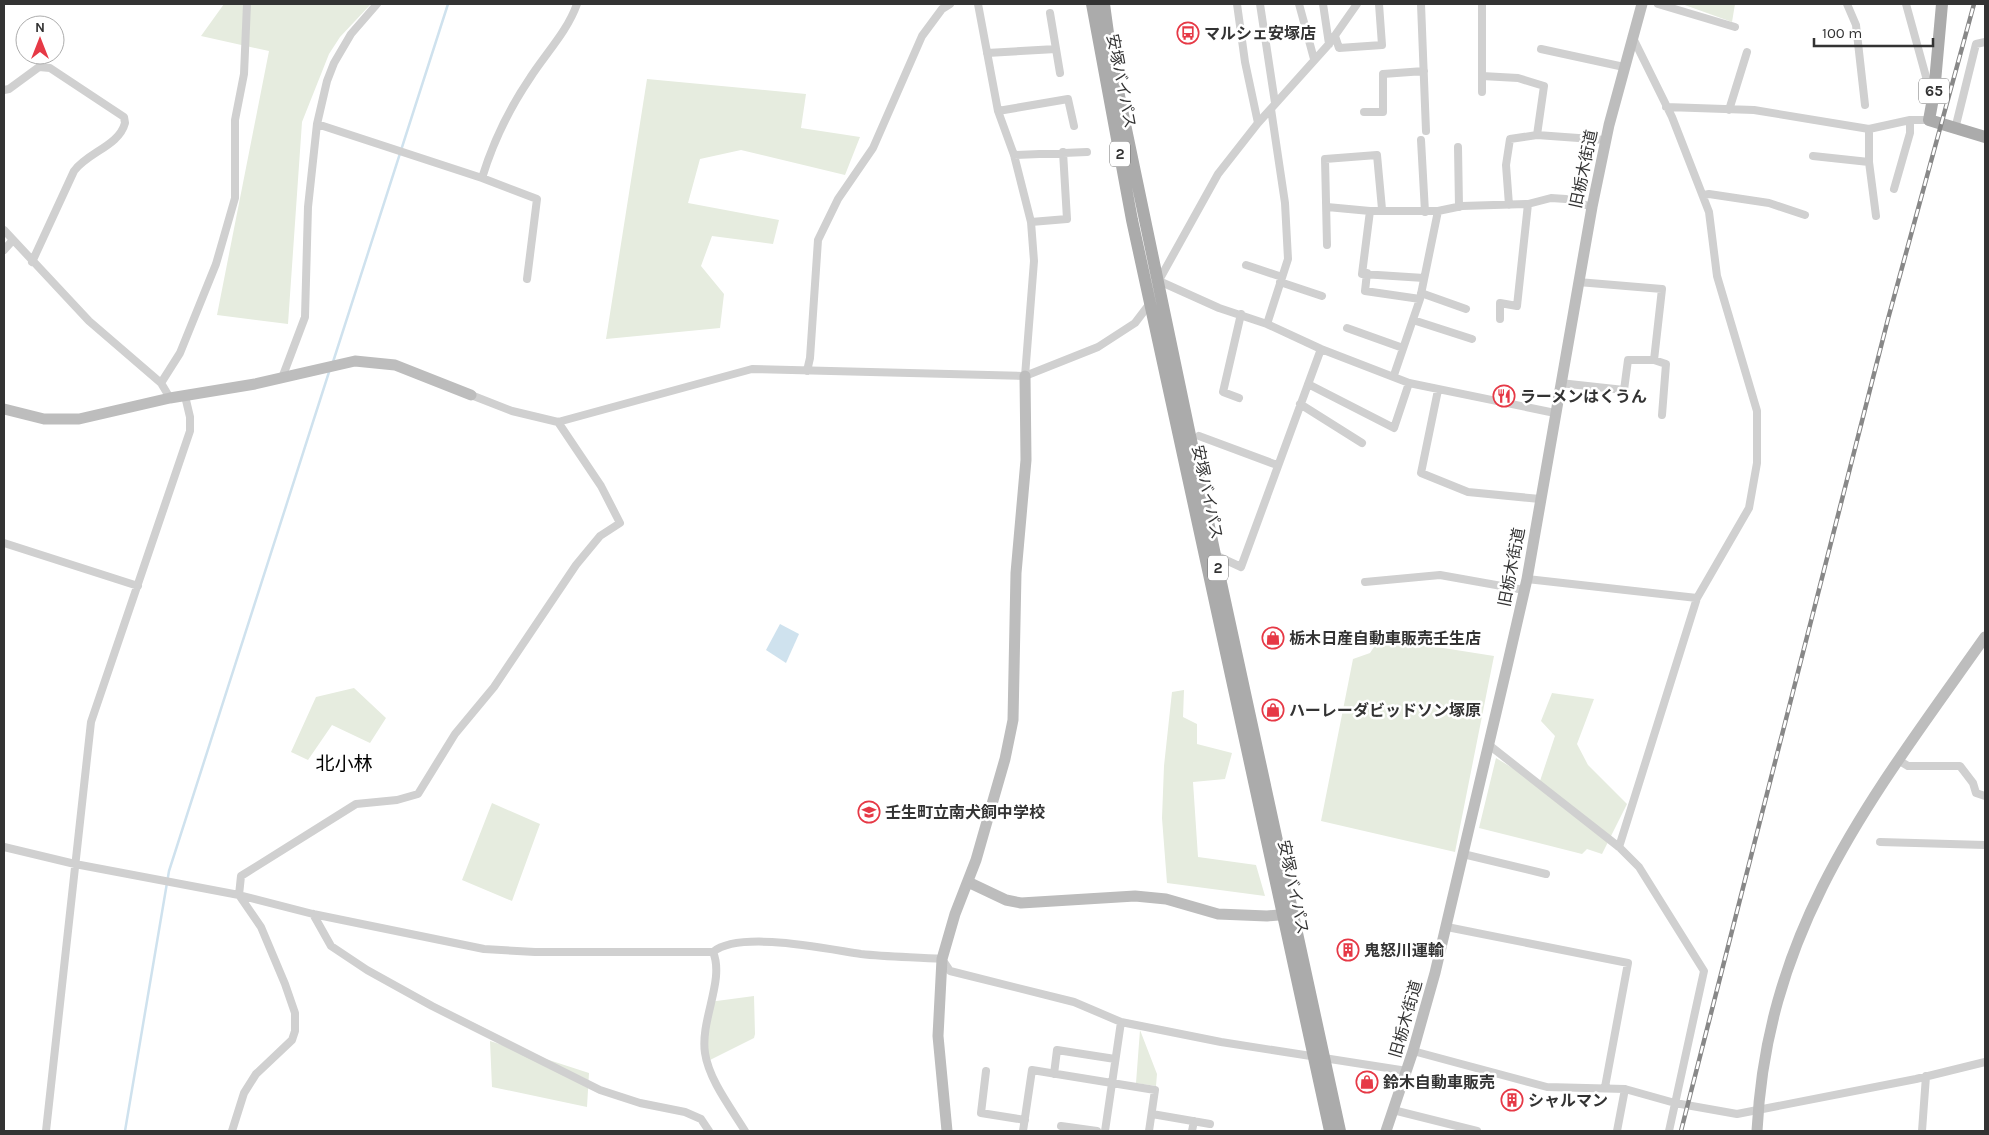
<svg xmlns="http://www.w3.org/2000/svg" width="1989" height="1135" viewBox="0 0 1989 1135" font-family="Karla,'Noto Sans JP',sans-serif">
<rect width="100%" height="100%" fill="#fff"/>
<path fill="#e6ecdf" d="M224,4h147l-31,33 -11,17 -27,68 -14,202 -71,-9 52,-264 -68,-15z
M1682,4h53l-3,18z
M647,79l159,15 -5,34 59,9 -15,38 -104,-25 -41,9 -12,44 91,17 -6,24 -61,-8 -11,30 23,28 -4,34 -114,11z
M1380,638l114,18 -39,196 -134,-31 32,-162 17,-6z
M354,688l32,30 -16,25 -38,-18 -24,35 -17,-8 25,-55z
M1184,690l-1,27 14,7v20l35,9 -7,26 -32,3 5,75 58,8 9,31 -98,-13 -5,-65 2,-52 8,-74z
M1552,693l42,6 -17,45 11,21 39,39 -25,50 -15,-5 -5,5 -103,-26 17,-70 43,26 16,-48 -14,-15z
M492,803l48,21 -28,77 -50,-21z
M754,996l1,38 -1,4 -50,25 5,-61z
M1140,1030l17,44 -1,12 -20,-3z
M490,1041l99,32 -2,34 -95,-20z"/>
<path fill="#cfe2ee" d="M780,624l19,10 -13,29 -20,-13z"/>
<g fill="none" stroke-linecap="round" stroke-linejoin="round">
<path stroke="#cfe2ee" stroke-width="2.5" d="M333,362l115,-358
M125,1131l44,-260 160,-499"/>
<path stroke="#d0d0d0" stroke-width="8" d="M978,4l20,107 16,44 17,67 3,39 -9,115
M1237,4l8,58 13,61 71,-79 28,-40
M1260,4l15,99
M1299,4l15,55
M1323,4l6,40
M1421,4l5,127
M1482,4v88
M1658,4l77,23
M1847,4l9,21 9,80
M1906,4l22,80 5,8
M1050,13l10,60
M1335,36l4,12 43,-3 -3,-41
M1541,49l83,18
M987,53l69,-4
M1482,76l36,2 26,8 -7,49
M4,90l5,-1 30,-22 11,1 74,49 1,6c-6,23 -37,29 -51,48l-42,91
M1666,107l88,3 115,19 41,-9h19
M1729,110l18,-58
M998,111l70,-12 6,27
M1364,112h19v-38l41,-3
M317,124l165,54 55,21 -10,80
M1869,129v33l7,54
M1955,129l21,-85 9,-2
M1421,140l4,72
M1458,147l1,60
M1014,155l73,-3
M1813,156l56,6
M482,178c11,-36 27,-69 48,-100 16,-25 37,-46 47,-74
M1894,189l16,-56v-13
M1704,195l5,-1 60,9 36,12
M1509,205l-3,-40 4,-26 27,-4 69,5
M1327,207l43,4h68
M1370,211l-8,63 62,4
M1031,222l36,-3 -4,-67
M4,230l85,91 72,62 9,15
M1327,245l-2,-86 52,-4 5,54
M4,250l8,-9
M1246,265l36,12
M1367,273l-2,18 55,8
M1159,281l60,27 48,16 54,25 88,34 146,30
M1158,282l60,-108 40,-51
M1280,282l42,14
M1578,282l84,7 -8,71 12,4 -4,51
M1421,293l45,16
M1500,319v-16l17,3 11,-102
M1413,320l59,19
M1267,324l21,-65 -3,-56 -14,-94
M1347,328l56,20
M807,371l3,-13 8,-118 20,-41 35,-51 49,-112 20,-27 8,-5
M1394,375l26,-76 18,-88 24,-5 66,-2 23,-6 15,1 26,8
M282,378l23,-61 3,-110 9,-83 10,-43 7,-18 17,-29 26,-30
M161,383l19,-30 36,-89 19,-66v-78l9,-46 3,-70
M1560,383l64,7 4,-30h26
M1308,384l86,44 15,-45
M1438,390l-17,83 47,19 72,7
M471,395l41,16 46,11 194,-53 273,7 73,-29 37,-24 16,-21
M1239,398l-16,-6 18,-78
M1300,404l62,39
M1199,436l78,29
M4,543l134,43
M1215,555l26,12 80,-218
M1527,579l170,19
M1365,582l75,-7 84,15
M1489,745l130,102 20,20 65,104 -35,160
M1898,760l10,6h52l13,17 3,10 9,3
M1880,842l105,3
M4,847l71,17 164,31 74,19 171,35 51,3h178c27,-22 114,-3 148,2 27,3 54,3 81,5l8,12 124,31 47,20 100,20 186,29
M1619,847l78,-249 52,-90 8,-45v-52l-40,-135 -8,-64 -37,-95 -40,-81
M1463,854l83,20
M313,914l18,32 36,24 65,36 168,84 40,13 45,9 16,7 8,12
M1447,927l181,36 -23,124
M713,952c12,28 -13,68 -8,101 4,27 26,55 40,78
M1413,1051l134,36 78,2 50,14 62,11 179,-35 69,-17
M986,1071l-5,42 44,7
M1054,1074l3,-24 58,9
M1393,1110l84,21
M1152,1114l58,10
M1061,1126l36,5
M46,1131l45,-409 99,-291v-14l-5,-21
M232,1131l12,-38 12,-19 36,-34 3,-9v-18l-10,-29 -24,-57 -22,-32 2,-19 115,-72 41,-4 21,-6 37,-60 39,-47 82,-122 24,-29 20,-13 -19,-37 -43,-64
M1023,1131l9,-61 123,20 -6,41
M1105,1131l16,-109
M1192,1131l2,-10
M1617,1131l8,-42
M1922,1131l4,-55"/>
<path stroke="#bdbdbd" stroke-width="11" d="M4,409l40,10h35l91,-21 85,-14 100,-23 40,4 76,30
M968,882l38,18 15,3 114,-7 31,3 52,15 49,2 24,-2
M947,1131l-9,-95 4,-77 13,-45 21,-54 14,-49 15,-52 8,-39 3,-147 10,-113 -1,-84
M1386,1131l27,-80 22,-78 73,-311 19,-83 65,-372 17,-82 33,-121
M1757,1131c10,-204 115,-334 228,-494"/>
<path stroke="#ababab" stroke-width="12" d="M1092,4l40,216 198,911
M1104,4l8,58 103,493 125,576
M1942,4l-8,89 -5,27 56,17"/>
<g stroke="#888" stroke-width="4.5">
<path id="rail" d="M1681,1131l207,-812 86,-315"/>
</g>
<use href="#rail" stroke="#fff" stroke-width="2.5" stroke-dasharray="8" stroke-linecap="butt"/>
</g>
<defs>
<g id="bus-ring" transform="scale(1.125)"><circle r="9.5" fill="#fff" stroke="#e63946" stroke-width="1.5"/><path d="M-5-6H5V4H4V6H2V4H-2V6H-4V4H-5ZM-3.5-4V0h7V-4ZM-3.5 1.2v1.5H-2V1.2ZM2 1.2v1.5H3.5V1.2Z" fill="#e63946"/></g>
<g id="restaurant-ring" transform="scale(1.125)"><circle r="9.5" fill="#fff" stroke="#e63946" stroke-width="1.5"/><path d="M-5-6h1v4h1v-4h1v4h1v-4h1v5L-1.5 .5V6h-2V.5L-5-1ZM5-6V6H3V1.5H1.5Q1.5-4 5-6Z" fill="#e63946"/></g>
<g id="shop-ring" transform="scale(1.125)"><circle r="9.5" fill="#fff" stroke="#e63946" stroke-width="1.5"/><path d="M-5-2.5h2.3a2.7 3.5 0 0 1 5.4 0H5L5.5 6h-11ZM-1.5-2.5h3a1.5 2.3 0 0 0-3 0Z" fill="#e63946"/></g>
<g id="school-ring" transform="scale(1.125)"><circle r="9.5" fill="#fff" stroke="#e63946" stroke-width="1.5"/><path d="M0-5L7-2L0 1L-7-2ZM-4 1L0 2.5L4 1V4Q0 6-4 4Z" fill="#e63946"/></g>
<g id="building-ring" transform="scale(1.125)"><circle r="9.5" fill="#fff" stroke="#e63946" stroke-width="1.5"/><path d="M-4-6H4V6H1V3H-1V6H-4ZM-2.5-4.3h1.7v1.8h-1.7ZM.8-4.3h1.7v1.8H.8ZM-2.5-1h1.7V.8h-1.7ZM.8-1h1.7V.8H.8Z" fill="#e63946"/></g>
</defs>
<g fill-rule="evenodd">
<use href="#bus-ring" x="1188" y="33"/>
<use href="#restaurant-ring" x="1504" y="396"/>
<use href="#shop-ring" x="1273" y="638"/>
<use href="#shop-ring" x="1273" y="710"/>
<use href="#school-ring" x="869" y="812"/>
<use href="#building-ring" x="1348" y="950"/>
<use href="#shop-ring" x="1367" y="1082"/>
<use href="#building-ring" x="1512" y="1100"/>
</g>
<g text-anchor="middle" stroke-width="5" stroke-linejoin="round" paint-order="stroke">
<g fill="#fff" stroke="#707070" stroke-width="1">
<rect x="1919" y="78.5" width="30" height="25" rx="4"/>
<rect x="1110" y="141.5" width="20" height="25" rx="4"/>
<rect x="1208" y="555.5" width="20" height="25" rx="4"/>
</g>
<g font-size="15" font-weight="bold" fill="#333">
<text x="1934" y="96">65</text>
<text x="1120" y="159">2</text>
<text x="1218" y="573">2</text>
</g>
<g font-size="16" font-weight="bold" fill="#333" stroke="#fff" text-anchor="start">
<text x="1204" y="39">マルシェ安塚店</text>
<text x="1520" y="402">ラーメンはくうん</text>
<text x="1289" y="644">栃木日産自動車販売壬生店</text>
<text x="1289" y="716">ハーレーダビッドソン塚原</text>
<text x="885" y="818">壬生町立南犬飼中学校</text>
<text x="1364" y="956">鬼怒川運輸</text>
<text x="1383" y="1088">鈴木自動車販売</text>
<text x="1528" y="1106">シャルマン</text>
</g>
<g font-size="16" fill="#333" stroke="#fff">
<text transform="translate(1122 81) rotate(79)" y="6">安塚バイパス</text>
<text transform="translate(1583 169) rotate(-78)" y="6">旧栃木街道</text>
<text transform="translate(1208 492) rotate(78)" y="6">安塚バイパス</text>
<text transform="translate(1511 567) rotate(-79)" y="6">旧栃木街道</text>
<text transform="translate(1294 887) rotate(78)" y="6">安塚バイパス</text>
<text transform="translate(1405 1019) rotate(-74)" y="6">旧栃木街道</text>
</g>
<g font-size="19" fill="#000" stroke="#fff">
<text x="344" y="770">北小林</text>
</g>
</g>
<rect width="1989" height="1135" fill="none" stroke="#333333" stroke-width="10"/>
<g transform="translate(40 40)"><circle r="24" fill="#ffffff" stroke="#adadad"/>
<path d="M0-4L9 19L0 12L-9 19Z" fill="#e63946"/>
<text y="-8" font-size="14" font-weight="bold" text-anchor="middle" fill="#333333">N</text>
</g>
<path d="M1814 38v8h119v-8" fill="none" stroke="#333333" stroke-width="2.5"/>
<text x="1822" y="38" font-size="15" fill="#333333" stroke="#ffffff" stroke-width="4" paint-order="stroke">100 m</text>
</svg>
